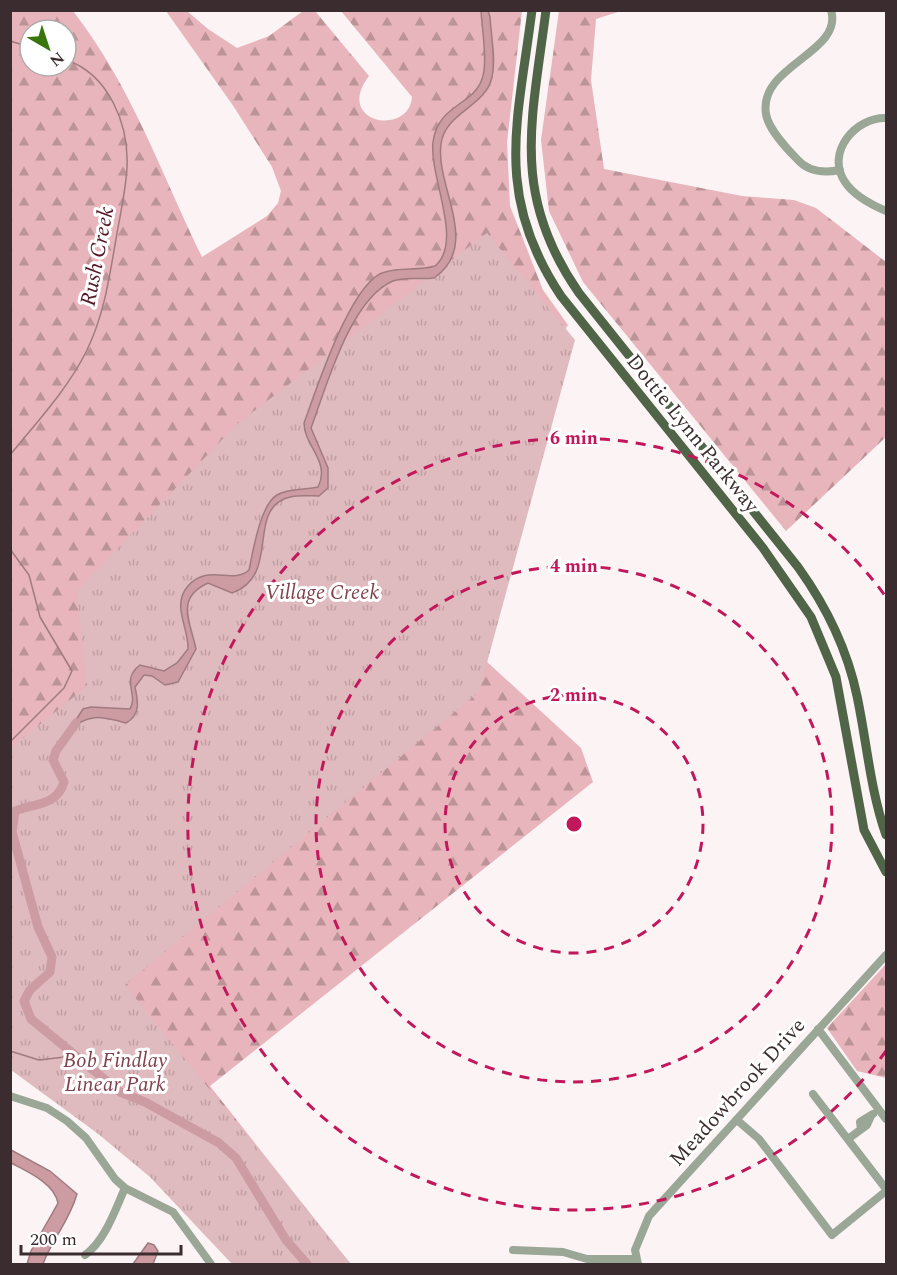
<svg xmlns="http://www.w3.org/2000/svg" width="897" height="1275" viewBox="0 0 897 1275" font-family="Spectral,serif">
<defs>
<pattern id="forest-firs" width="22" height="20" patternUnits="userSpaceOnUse" patternTransform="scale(1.5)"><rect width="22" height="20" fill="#e7b5bb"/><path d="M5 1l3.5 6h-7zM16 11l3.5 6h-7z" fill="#bc9498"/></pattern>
<pattern id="park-tufts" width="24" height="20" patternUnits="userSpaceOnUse" patternTransform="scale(1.5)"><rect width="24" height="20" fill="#dfbabe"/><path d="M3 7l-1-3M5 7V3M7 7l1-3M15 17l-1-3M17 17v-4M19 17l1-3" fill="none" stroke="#c0a0a4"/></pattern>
</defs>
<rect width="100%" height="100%" fill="#fbf3f4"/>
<path fill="url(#forest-firs)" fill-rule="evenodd" d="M10,11h63c59,76 87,160 129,246l65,-41 11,-13 3,-12 -9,-24 -38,-60 -68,-96h21l21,18 29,19 32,-12 34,-25h12l54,65c-36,47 40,61 43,21l-71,-86h181l-15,131 3,64 33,84 25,35 -50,78 -45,246 108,99 12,34 -383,304 140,178 -339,-235zM30,30h36v36h-36z
M559,11h62l-25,8 -5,61 13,89 138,27 52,4 22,8 70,54v175l-100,94 -203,-249 -34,-71 -8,-71z
M886,964v114l-29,-7 -30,-43z"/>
<path fill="url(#park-tufts)" d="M487,233l88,107 -96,352 -354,293 226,279h-119l-82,-87 -53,-44 -86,-63 -1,-321 77,-63 -10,-95 160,-167z"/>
<path fill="#cc9ca2" stroke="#a07b80" stroke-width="1.5" d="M481,11h7l2,6c1,19 6,42 2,60 -6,30 -47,35 -51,67 -6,43 41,101 -7,134 -12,2 -29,-2 -41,3 -43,18 -67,107 -82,147l17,40v20l-9,8c-11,0 -26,-2 -37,4 -33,17 -3,76 -50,93l-24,-10c-33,15 -18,38 -12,66l-18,33 -13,3 -13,-9 -8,-1 -9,12c3,14 6,28 -9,36 -23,-6 -38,-11 -57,8l14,-22 8,-2 39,2c9,-15 -10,-29 10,-44l24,6 13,-8 11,-14c1,-21 -17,-44 0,-63 20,-23 44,-1 61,-16 4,-18 11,-65 28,-75 11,-7 29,-5 41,-8 13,-25 -14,-41 -14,-64 12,-32 47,-143 81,-151 16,-5 34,-1 50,-6 29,-24 -6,-89 -2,-124 5,-38 40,-36 49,-63 6,-15 0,-51 -1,-68z
M11,1150l39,21 27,23c-8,28 -25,45 -34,70h-16l4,-13 27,-48c-4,-20 -30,-31 -47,-40z
M148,1243l6,2 4,6 -5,13h-20z"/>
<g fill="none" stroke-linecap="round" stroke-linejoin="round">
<path stroke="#a07b80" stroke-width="1.5" d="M10,41l20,6
M10,455c26,-32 57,-65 76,-103 18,-36 23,-73 30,-113 4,-24 10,-49 11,-72 2,-42 -18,-93 -61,-107
M10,549l19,26 11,42 32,54 -8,17 -54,54
M10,1051l29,9 34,-4"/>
<path stroke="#cc9ca2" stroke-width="9" d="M76,723l-20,28 -3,9 11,22c-7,24 -29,21 -49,29l-3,21 26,95 14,30 -2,15 -20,18 -6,11 7,18 89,73 25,10 74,41 17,15 50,82 21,24"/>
<path stroke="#9aa696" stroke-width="8" d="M831,10c13,43 -73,55 -65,104 2,14 21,35 31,45 11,13 28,14 43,11
M886,118c-30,-1 -61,34 -41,64 9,14 27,23 41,29
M818,1029l68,90
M813,1094l73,95
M10,1096l37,12 20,13 19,17 29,41 10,9 48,24 38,52
M737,1120l22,19 73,96 54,-44
M861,1129l-1,-7 13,-8
M848,1139l19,-14 4,-9
M513,1250l50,2 24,7h48
M85,1255c20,-14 30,-45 40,-67
M638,1264l-3,-14 14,-34 237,-261"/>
<path stroke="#506448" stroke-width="9" d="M532,10c-14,112 -39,184 29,286l202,252 48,69 25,60 28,153 22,42
M546,10c-14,111 -36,184 33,283l219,274c28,39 49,81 59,129 10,47 13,93 29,139"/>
</g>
<g fill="none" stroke="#c2185b" stroke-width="3" stroke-dasharray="10 8">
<circle cx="574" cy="824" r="129"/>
<circle cx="574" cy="824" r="258"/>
<path d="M886 1051A386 386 0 1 1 886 597"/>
</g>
<g text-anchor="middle" stroke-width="6" stroke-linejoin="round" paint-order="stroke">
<g font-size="21" fill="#3b2d2f" stroke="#fff">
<text transform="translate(693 433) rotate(51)" y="7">Dottie Lynn Parkway</text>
<text transform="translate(737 1092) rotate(-48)" y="7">Meadowbrook Drive</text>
</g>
<g font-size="21" font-style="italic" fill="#81414c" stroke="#fff">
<text x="322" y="599">Village Creek</text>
<text x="115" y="1067">Bob Findlay<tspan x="115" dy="24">Linear Park</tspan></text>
</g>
<g font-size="22" font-style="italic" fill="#541826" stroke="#fff">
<text transform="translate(96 256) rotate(-79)" y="8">Rush Creek</text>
</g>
</g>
<circle cx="574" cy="824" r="9" fill="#c2185b" stroke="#fff" stroke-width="3"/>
<g font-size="18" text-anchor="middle" font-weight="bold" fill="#c2185b" stroke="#fff" stroke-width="6" stroke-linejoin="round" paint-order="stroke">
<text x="574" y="444">6 min</text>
<text x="574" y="572">4 min</text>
<text x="574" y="701">2 min</text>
</g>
<rect width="897" height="1275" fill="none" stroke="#3b2d2f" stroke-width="24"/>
<g transform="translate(48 48) rotate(141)"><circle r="28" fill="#ffffff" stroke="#b1abac" stroke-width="1.5"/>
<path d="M0-4.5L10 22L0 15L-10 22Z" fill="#38750d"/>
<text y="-9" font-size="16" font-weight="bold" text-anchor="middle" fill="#3b2d2f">N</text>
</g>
<path d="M21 1245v9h160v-9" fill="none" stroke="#3b2d2f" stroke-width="3"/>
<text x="30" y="1245" font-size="18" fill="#3b2d2f" stroke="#ffffff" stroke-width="4.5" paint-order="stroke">200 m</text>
</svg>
